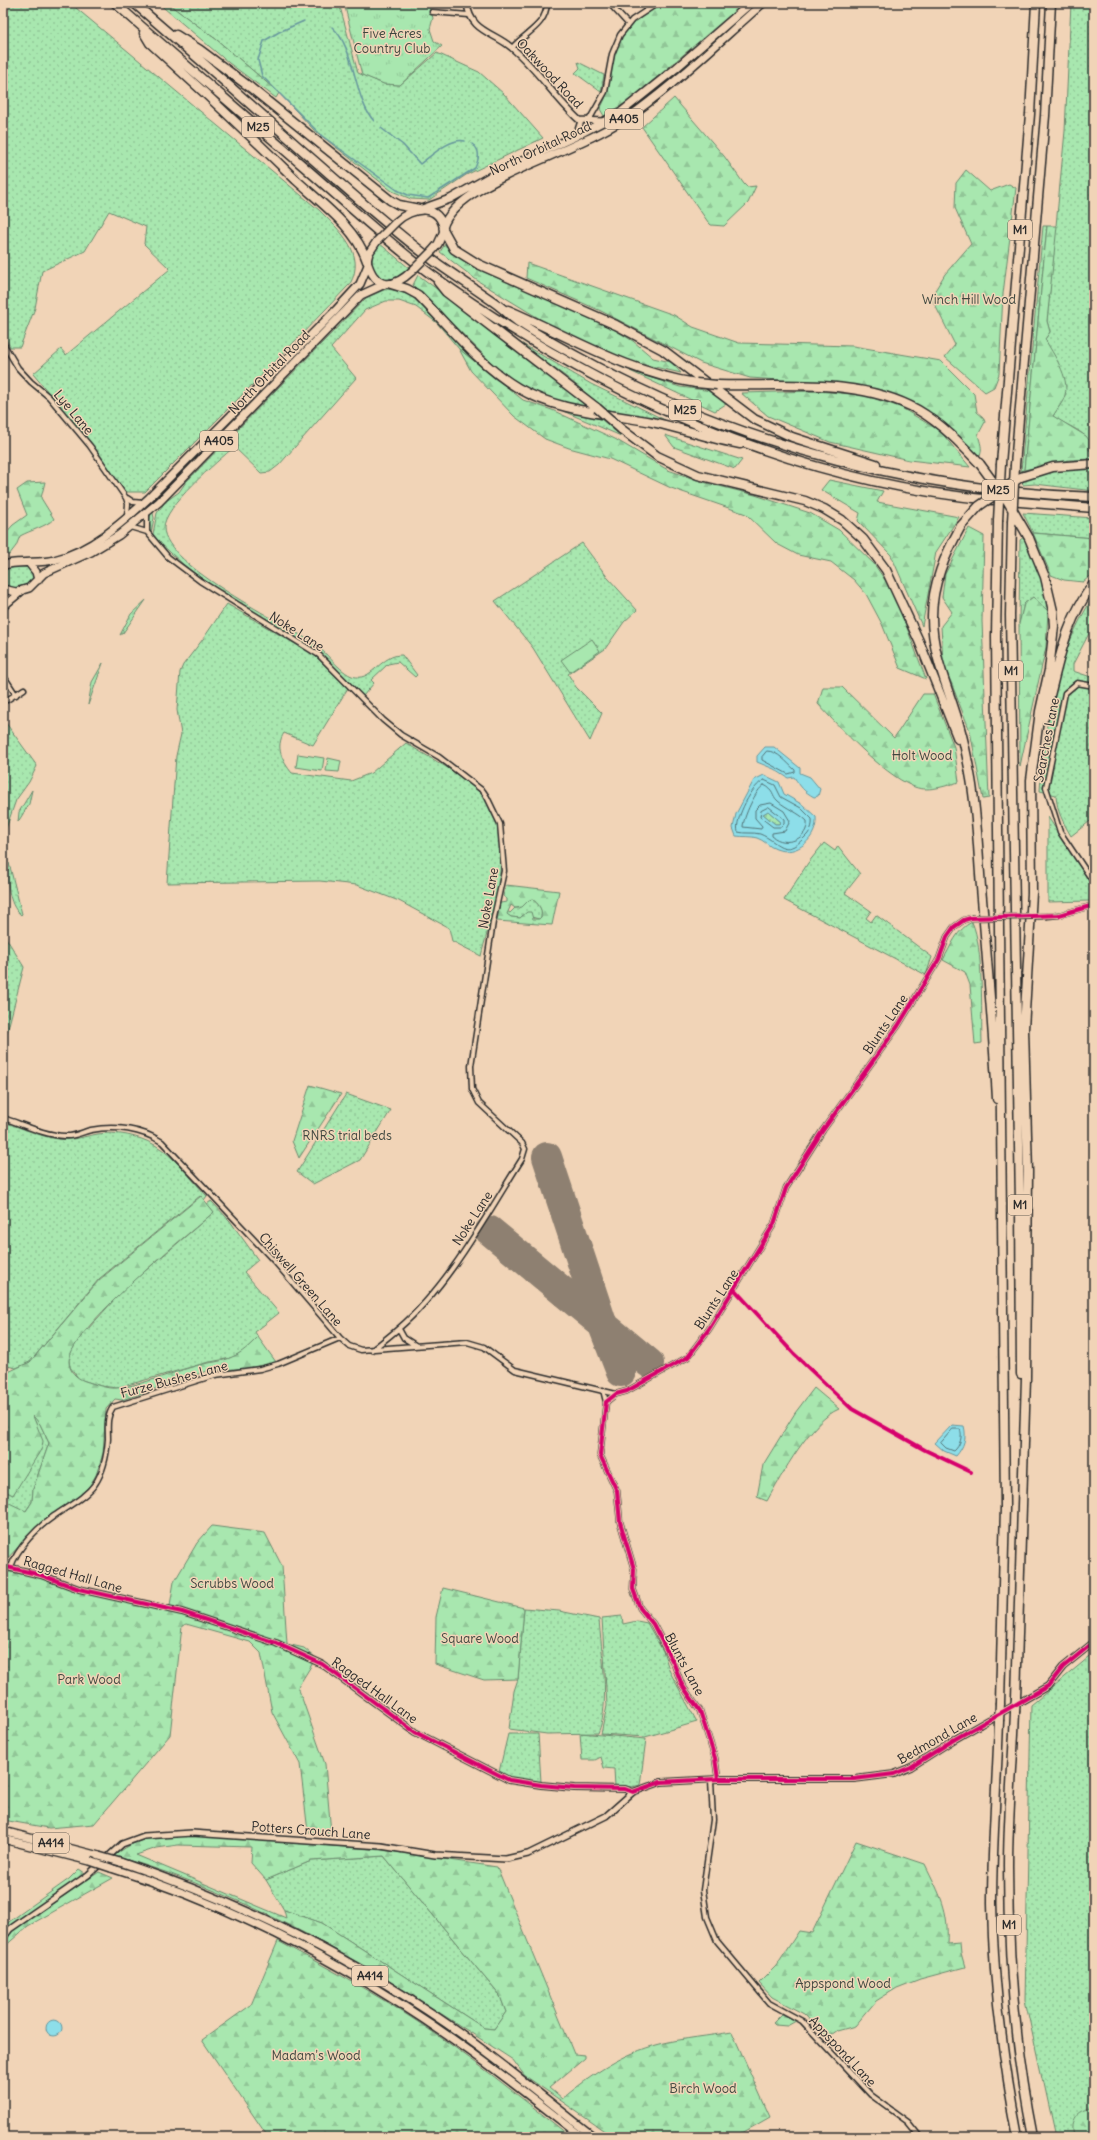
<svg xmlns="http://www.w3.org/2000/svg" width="1097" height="2140" viewBox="0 0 1097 2140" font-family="Delius,sans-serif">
<defs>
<pattern id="grass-dots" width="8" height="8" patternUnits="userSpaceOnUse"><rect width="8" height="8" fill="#a8e7af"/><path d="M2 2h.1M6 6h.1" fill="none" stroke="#91c697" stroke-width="1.8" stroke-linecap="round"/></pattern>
<pattern id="forest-firs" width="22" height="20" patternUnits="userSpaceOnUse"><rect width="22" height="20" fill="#a8e7af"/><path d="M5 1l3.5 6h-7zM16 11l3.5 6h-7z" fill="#91c697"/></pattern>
<pattern id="park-tufts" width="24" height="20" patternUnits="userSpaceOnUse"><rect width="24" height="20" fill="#a8e7af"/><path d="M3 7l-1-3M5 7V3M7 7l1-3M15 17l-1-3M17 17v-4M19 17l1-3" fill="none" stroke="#91c697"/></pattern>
</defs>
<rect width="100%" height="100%" fill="#f1d4b7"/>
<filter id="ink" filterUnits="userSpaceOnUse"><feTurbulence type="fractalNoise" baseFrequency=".025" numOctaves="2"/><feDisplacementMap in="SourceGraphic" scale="8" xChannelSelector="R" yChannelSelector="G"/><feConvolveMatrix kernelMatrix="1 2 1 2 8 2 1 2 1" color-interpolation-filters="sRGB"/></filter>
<g filter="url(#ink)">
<path fill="url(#grass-dots)" stroke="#6a896d" d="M3,3h67l249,207c20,20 48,43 31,74l-79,82 -126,126h-21l-25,-39 -66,-79 28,-25 5,6 104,-86 -26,-25 2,-17 -37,-16 -24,40 -43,20 -7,37 -15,39h-10l-7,-14z
M167,3h172l19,70 26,11 16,1 37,-32 42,19 25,22 39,44 -77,37 -37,25 -18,-1 -19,-8 -78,-61 -35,-37 -62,-53z
M1071,3h23v448l-5,-1c2,-20 -23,-23 -36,-34l12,-21 -1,-15 -19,-41 5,-7 -3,-11 18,-190z
M578,62l26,13 -3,17 -26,-19 5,-5z
M1043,226h4l-23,244 -3,1z
M379,243l30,25c-10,12 -27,18 -36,1 -2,-5 -3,-8 -2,-13 1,-5 5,-9 8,-13z
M386,289c6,1 13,1 18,4 25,10 64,58 84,79l-29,-23 -22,-26 -21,-16 -17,-6h-13l-21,9 -34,38 25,30 -77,87 -9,7 -9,1 -27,-26c-16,14 -71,60 -70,81 1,39 120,94 152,117 11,8 27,31 40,32 16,3 26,-23 46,-22l15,20 -2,2 -17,-15 -10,2 -17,16 3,3 -11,13 -49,-46 -87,-52 -43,-33 -25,-23 -6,-8 4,-21 8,-11 14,-10 7,-10 180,-184z
M519,342l72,42 74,36 -58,-10 -42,-34 -47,-33z
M563,411l38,8 20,17z
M1094,467v24l-59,-7 -12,1 -1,-4 34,-11z
M160,506l-7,7 1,5 -3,15c-6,-12 -1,-20 9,-27z
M1023,513l71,5v20l-61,-5z
M1024,537l20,47 5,24 -1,3 -15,-14 -9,7 -5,20 1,-84z
M582,543l26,35 29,32 -13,12 -19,27 -37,25 8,13 26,26 -12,28 -57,-93 -38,-47z
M15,566l15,2 4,10c-5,8 -12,9 -21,11l-10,-6v-12l4,-3z
M1094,596v28l-21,40v7l21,7v140l-23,18c-8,-14 -14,-24 -15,-41l-16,-4c4,-67 16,-138 54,-195z
M146,600l-23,33 -3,2 11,-21z
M227,604l87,51 34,33 -35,57 -29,-12c-9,14 -2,28 8,40l59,8 20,-8 35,-30c20,13 43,24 62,39 56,42 27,118 13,174l-29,-15 -3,-13 -50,-27 -42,-16 -37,-4 -153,2 9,-127 5,-22 -4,-24 3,-38 3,-7 20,-26z
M103,663l-15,42 4,-23z
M3,719l34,47 -8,16 -13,18 -13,37z
M32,790l-3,14 -11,18 1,-10z
M768,811l13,11 -2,2h-4l-12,-10z
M1048,817l46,70v11l-4,3 -42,1z
M824,843l11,8 3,-5 22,28 -15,19 26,18 -5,7 5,4 5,-7 56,42 -6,18 -142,-75 24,-37z
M9,863l13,51 -1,1c-13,-10 -15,-37 -12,-52z
M529,899h3c6,4 11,10 9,18l-2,2 -16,-4 -3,3 -9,-1 -5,-3 1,-3 3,2 5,-5h5z
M3,933l21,34 -21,81z
M346,1094l45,16 -31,50 -47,24 -16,-12z
M3,1122c18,5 37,15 56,17 13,2 26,-3 39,-5 18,-3 41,2 57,11 18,10 37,35 52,51l-3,4 -4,-4 -101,83 -69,83 -14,6 -13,-3z
M211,1201l19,20 28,39 -14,12 35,41 -24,19 3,5 -14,14 -13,7 -26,5 -88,25 -16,-2 -22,-7 -9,-12 -1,-7 2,-8 7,-12 45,-50 91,-78 -7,-8z
M33,1415l7,9 9,19 -16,46 -1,13 -7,10 -22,-12v-10l10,5 23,-72 -3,-5z
M524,1608l35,3 40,8c2,31 12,85 -1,114l-51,1 -38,-5 5,-38 4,-12z
M622,1616l1,8 14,-3 10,2 16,28 7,21 27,50 -52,15 -44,-3 6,-28 -5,-88z
M1094,1653v484h-39l-30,-137 6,-295z
M580,1733l66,6 -6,46 -8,2 -17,-1 -1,-17 -10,-1 -3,-11 -6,3h-13z
M508,1734h30l3,48 -35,-5 -7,-5z
M384,1856l116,140 6,16 -12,17 -10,-1 -162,-105 -38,-13 -18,-30 45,-19z"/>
<path fill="url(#forest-firs)" stroke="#6a896d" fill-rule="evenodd" d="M158,3h9l50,37 62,53 -3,5 -47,-35z
M664,3h80l-115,98 -25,15 -4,-7c8,-14 8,-21 11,-36 7,-41 16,-51 53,-70z
M674,98l50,58 20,28 3,3 9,-1 -8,17 -24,23 -13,-1 -3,-3 -66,-95z
M966,170l24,21 19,-7 7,4 -13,106 -4,80 -5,13 -9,5 -40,-35 10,-12 -24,-48 14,-23 26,-30 -16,-36 1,-25z
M1047,226h10l-10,95 3,11 -5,7c8,15 25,38 20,56 -2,8 -8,14 -12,21l33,20 3,4v10l5,1v8l-25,1 -45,10z
M445,244l5,7 32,20 128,56 23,14 20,17 18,4 10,11 -52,-12 -71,-31 -80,-49 -38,-29z
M527,263l147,52 19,12 46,16 114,3 88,15 33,33 3,18 6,5 2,5 -7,13c2,7 5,13 2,21l-34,-31 -28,-19 -20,-10 -45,-11 -103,-7 -49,-15 -100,-52 -75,-33z
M418,275l117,87 55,48 -48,-12 -42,-27 -87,-86z
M459,349l64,51 29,10 63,29 53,31 35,12 52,13 55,18 29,17 35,34 20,29 32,86 -26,-11 -18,-44 -16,-30 -12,-14 -23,-18 -33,-7 -21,-11 -31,-30 -75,-26 -61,-29 -41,-11 -24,-9 -31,-23 -43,-45z
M630,371l50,16 33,4 13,13 -11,7z
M817,391l46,4 37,12 40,24 30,36 -61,-7 -79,-18 -62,-26 -27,-23z
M665,435l77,25 -7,9 -61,-22z
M829,480l54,11 -6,11 82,15 -23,35 -14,74 -31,-71 -33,-34 2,-8 -39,-23z
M45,482l-4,16 13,21c-9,8 -23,11 -34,17l-4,10 -7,9 -6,-1v-18l10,-11 14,-10 -10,-25 10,-7z
M969,528l15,8 -2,85 7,177 -6,1 -13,-68 -27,-69 -2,-36 11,-14 -10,-15 3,-23z
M1033,533l61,5v35l-11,9 -19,-2 -13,-5z
M1033,597l15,14 -2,36 -26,119 -1,-142 5,-20z
M823,687h19l52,51 29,-44h10l21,53 5,35c-14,4 -32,11 -47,4 -30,-13 -72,-58 -94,-82z
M506,885l53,6 -7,34 -55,-4 3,-18 7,-1v-3l-4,-3zM532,899c6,4 11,10 9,18l-2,2h-6l-2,-7h-4l-7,6 -9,-1 -4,-3 4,-9 4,3 7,-1 7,-7z
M972,922c12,26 9,90 10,121l-7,1 -5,-59 -5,-13 -22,-12c8,-14 14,-31 29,-38z
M310,1085l31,9 -42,64 -7,-17z
M201,1196l13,16c-27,23 -144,117 -145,149 0,10 7,17 16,20 10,3 21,8 32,7 23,-2 59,-17 82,-23 11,-3 23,-3 33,-8 10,-4 18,-12 26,-20l18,25 -28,6 -41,3 -85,29 -7,-1 -9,10 -3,45 -7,21 -6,10 -12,12 -35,24 -40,42v-63l23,11 6,-9 1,-13 16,-46 -9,-19 -7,-8 10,25 -1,7 -29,47 -10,-5v-118l3,1 24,-11 69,-82z
M814,1388l25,21c-28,11 -58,67 -72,92l-10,-4 6,-32 32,-52z
M212,1526l53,7 17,33 5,78 17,4 12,10 -18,29 27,77 6,69 -23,-1 -8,-68 -28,-52 -11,-59 -11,-11 -64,-18 -4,2 -12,109 -76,89 -45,4 -46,-8v-249l39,6 127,34 5,-29 23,-39z
M443,1588l81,20 -6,71 -34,1 -49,-16 1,-47z
M165,1835l42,1 175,14 115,17 77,187 11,1v3l-36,30 13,11c29,-24 61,-46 98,-55 24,-6 49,-8 72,-12l38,85 -35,20h-122l-89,-62 -11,-15c-128,-83 -250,-163 -399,-204 16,-13 30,-18 51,-21zM178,1845l74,2 -1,16 15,17 45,-19 73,-5 116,140 6,16 -12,17 -10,-1 -162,-105 -38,-13 2,8 -150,-63 21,-7z
M856,1841l69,23c15,31 24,45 22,80l13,-1 1,10 4,14 -45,12 -23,9 -21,13 -21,25 -18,5 -10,7 -23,-24 -32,-17 -13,-14 17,-17 23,-35 13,2z
M79,1869l6,4c-26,22 -58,37 -82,61v-6l3,-4 63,-45z
M99,1872l14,6 -85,48 -25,22v-6l9,-11z
M278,1941c46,25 93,50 137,79 55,36 105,77 156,117h-303l-66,-97 49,-35z
M782,2014l14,7 -9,5 -12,-1 -2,-2z
M1094,2107v30h-21c-4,-17 3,-28 21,-30z"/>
<path fill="url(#park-tufts)" stroke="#6a896d" d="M344,3h84l5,15 -3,11 4,12 8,5 -42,39 -16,-1 -22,-9z"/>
<path fill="#a8e7af" stroke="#6a896d" d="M592,639l8,12 -30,21 -9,-12z
M298,754l26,4 -2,13 -26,-4z
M328,758l13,3 -2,11 -13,-1z"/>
<path fill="#8ddee9" stroke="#66969d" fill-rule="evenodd" d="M765,747h9l26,21v5l10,4 10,12 -2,7 -4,1c-11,-6 -13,-10 -20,-20l-6,1 -14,-9 -17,-7v-6z
M764,775l15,7 5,12 19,11 13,12c2,21 -19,40 -40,32 -7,-2 -12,-9 -19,-11 -6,-2 -14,-1 -21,-2l-3,-8 3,-14 18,-34zM768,811l13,11 -2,2h-4l-12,-10z
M952,1425l12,1c3,11 0,21 -8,30l-12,-5 -9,-8z
M46 2028a8 8 0 1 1 16 0a8 8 0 1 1-16 0Z"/>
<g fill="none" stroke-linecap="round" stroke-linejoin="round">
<path stroke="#527377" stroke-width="1" d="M767,751c11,0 20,12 28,19v2l-7,2 -26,-14v-3z
M764,780l11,5 6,12 20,11 11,11c1,7 -2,14 -8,19 -20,21 -26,3 -44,-4 -7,-2 -15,0 -22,-2 -4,-13 15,-48 26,-52z
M764,785c11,5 7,10 14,16 9,8 20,11 29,20 2,18 -21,27 -35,15v-3l13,-2 5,-10 -6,-10 -13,-8 -11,2 -5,5v8l7,8 -1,3 -18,-2c0,-9 13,-38 21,-42z
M769,807l15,12v4l-3,4h-8l-13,-10 1,-6z
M953,1429h7c3,7 0,17 -6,22l-8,-3 -5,-5z"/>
<path stroke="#66969d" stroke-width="1.5" d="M304,21l-25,11 -15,9 -6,19 4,16 60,60 75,54 11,5 20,3 47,-30c4,-9 6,-18 -3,-24
M332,27c24,21 21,71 42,94
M381,128l22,17 17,19c11,-8 31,-27 45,-23"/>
<path stroke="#8e8071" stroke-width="30" d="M547,1157l55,166 19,49
M490,1231l159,132"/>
<g stroke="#2b2b2b" stroke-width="7">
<path id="minor" d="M609,3l19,21
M432,12l37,3
M512,48c14,-16 34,-22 35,-45
M588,122l17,-30 7,-38 8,-19 12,-15 26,-17
M3,343l15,25 13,14 18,15 41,49 36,52 2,6 -1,12
M127,498l6,4 10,1
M147,512v20l21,25 32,24 119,74 64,65 18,15 38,22 44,34 4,6 13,27 4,47 -11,51 -22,144 1,23 7,14 43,40 3,6 -3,10c-35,55 -73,127 -124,170 -8,7 -17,14 -26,21
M130,527l17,5
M3,675l13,20
M1094,686l-17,-3 -12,10 -19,94 14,45 34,51
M7,700l17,-11
M1048,916l11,-1 35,-10
M3,1118c19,6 41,17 62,18 9,1 17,-4 26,-6 24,-5 51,-1 71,12l113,120 65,76 9,8 12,4 106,-8 17,5 31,23 101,24
M399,1329l5,9 11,7
M603,1390l3,12
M11,1567c6,-19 27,-40 43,-51 14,-10 31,-18 41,-32 8,-12 12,-31 13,-45 0,-11 -2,-22 5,-32l102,-32 45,-6 18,-5 62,-26
M718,1779l-3,-21 -15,-47 -18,-26 -8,-21 -21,-40 -13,-16 -7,-19 1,-20 -14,-47 -3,-31 -17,-36 6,-53 10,-8 11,-3 61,-34 21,-28 65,-105 12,-36 37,-58 75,-104 41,-67 8,-22 7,-10 10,-7 7,-2
M711,1780l2,40 -10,70 4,27 10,24 52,62 33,18 69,74 37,27 12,15"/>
</g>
<g stroke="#2b2b2b" stroke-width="8">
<path id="tertiary" d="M467,3c3,29 27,29 45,45 25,21 43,50 67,72l25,1
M576,136l5,-15
M3,1566l38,9 38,14 103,23 94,31 46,21 93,68 82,42 12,6 32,5 33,3 51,1 8,3 28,-10 57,-3h136l40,-5 17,-7 44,-28 93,-53 15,-19 31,-25
M3,1938l7,-9 78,-54 34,-31 22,-8 48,-3 189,13 54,9 71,4 22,-5 78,-38 27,-24"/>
</g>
<g stroke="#2b2b2b" stroke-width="9">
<path id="secondary" d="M3,607l18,-15"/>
</g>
<g stroke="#2b2b2b" stroke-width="10">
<path id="trunk" d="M422,209l28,-10 48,-27 78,-36 44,-23 55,-44 76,-66
M396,222c16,-15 44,-20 48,9l-6,13 -5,6
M443,228c9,-35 86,-62 116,-76 27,-12 54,-24 78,-41 44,-32 85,-72 126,-108
M377,241l-8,12 -2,8c8,29 26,28 45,10
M29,563l7,9 2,8
M3,566c9,-6 38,-2 51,-6 37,-9 68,-37 95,-62l187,-188 24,-26 8,-19
M3,589l13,3 13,-4 15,-15 47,-21 28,-17 40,-33 202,-207 24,-11
M3,1831l96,25
M3,1839l87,22
M120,1862c108,36 213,86 308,149 58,38 112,84 166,126
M111,1868c127,39 245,102 353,179 40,28 79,60 118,90"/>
</g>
<g stroke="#2b2b2b" stroke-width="11">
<path id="motorway" d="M115,3c62,55 125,108 187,162 43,37 85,77 130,110 164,118 357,206 560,225
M134,3c56,48 112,97 168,147 43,37 86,77 132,111 21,15 43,29 64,44 8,6 14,13 22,18 24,16 51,30 77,44 152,81 325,124 497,130
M144,33l6,10c50,45 98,90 146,137 25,23 60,48 71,81
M176,35l24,15 51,38 139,112 9,5 20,4
M444,231l10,18 24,15 138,61 47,25 91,69 38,18 84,27
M438,282l8,10 151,116
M391,284l16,5 11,6c31,31 61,70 100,93 41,24 88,25 134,34 29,6 58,17 88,22
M508,310c63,27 120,63 188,73
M717,385c66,2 142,-8 201,25 24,14 43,34 62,54
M621,429l36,27 41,19 107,26 19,8 18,11 21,19 23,31 33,71 39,98
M1001,464l29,-350 6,-111
M1015,465l30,-349 6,-113
M1021,477l32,-10 41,-3
M1007,501l87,7
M998,521l-2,115 9,871 -5,196
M1012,522l-2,93 10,589 1,170
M961,526c-16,29 -29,58 -29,91 0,40 18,74 28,111 5,17 8,34 11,51 6,35 7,72 10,108 6,71 12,141 16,212
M1044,718c14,-48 18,-93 50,-135
M1016,1698l10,-320 2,-206 -4,-143 8,-136 -1,-113 9,-69 9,-41 5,-44 -1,-15 -8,-34 -16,-39
M1015,1712c-2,51 -7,103 -7,154 0,91 7,182 25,271
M999,1721c-2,61 -7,121 -7,182 1,78 11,157 26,234"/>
</g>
<use href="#minor" stroke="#f1d4b7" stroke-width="4"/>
<use href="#tertiary" stroke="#f1d4b7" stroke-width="5"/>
<use href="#secondary" stroke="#f1d4b7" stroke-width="6"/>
<use href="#trunk" stroke="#f1d4b7" stroke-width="7"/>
<use href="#motorway" stroke="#f1d4b7" stroke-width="8"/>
<g stroke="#2b2b2b" stroke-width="7" stroke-linecap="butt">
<path id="minor-bridge" d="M971,918l77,-2"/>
</g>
<g stroke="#2b2b2b" stroke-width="10" stroke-linecap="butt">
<path id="trunk-bridge" d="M377,241l19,-19
M412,271l21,-21
M99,1856l21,6
M90,1861l21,7"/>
</g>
<g stroke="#2b2b2b" stroke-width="11" stroke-linecap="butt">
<path id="motorway-bridge" d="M696,383l21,2
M597,408l24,21
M980,464l28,38 21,36
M998,521l3,-57
M1012,522l3,-57
M961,526l18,-20 42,-29
M1015,1712l1,-14
M999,1721l1,-18"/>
</g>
<use href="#minor-bridge" stroke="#f1d4b7" stroke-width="4"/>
<use href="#trunk-bridge" stroke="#f1d4b7" stroke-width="7"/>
<use href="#motorway-bridge" stroke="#f1d4b7" stroke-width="8"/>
<g stroke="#f1d4b7" stroke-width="6">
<path id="cycleway" d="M734,1289l60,65 58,55 73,41 46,22
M3,1566l38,9 38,14 103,23 94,31 46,21 93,68 82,42 12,6 32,5 33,3 51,1 8,3 28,-10 57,-3h136l40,-5 17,-7 44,-28 93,-53 15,-19 31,-25
M718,1779l-3,-21 -15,-47 -18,-26 -8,-21 -21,-40 -13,-16 -7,-19 1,-20 -14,-47 -3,-31 -17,-36 6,-53 10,-8 11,-3 61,-34 21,-28 65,-105 12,-36 37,-58 75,-104 41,-67 8,-22 7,-10 10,-7 7,-2 88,-3 35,-10"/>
</g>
<use href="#cycleway" stroke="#d6006c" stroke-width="4"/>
</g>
</g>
<g text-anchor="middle" stroke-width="3" stroke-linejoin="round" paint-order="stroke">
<g fill="#f1d4b7" stroke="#665e55" stroke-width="1">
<rect x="605" y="109" width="38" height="20" rx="3"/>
<rect x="242" y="117" width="32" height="20" rx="3"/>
<rect x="1008" y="220" width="24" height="20" rx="3"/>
<rect x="669" y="400" width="32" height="20" rx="3"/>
<rect x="200" y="431" width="38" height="20" rx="3"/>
<rect x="982" y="480" width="32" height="20" rx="3"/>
<rect x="999" y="661" width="24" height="20" rx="3"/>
<rect x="1008" y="1195" width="24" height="20" rx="3"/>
<rect x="33" y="1833" width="36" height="20" rx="3"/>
<rect x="997" y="1915" width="24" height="20" rx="3"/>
<rect x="352" y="1966" width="36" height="20" rx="3"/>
</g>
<g font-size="12" font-weight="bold" fill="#2b2b2b">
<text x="624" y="123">A405</text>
<text x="258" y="131">M25</text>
<text x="1020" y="234">M1</text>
<text x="685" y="414">M25</text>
<text x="219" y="445">A405</text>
<text x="998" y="494">M25</text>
<text x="1011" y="675">M1</text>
<text x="1020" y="1209">M1</text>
<text x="51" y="1847">A414</text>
<text x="1009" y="1929">M1</text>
<text x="370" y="1980">A414</text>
</g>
<g font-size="13" fill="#3e473f" stroke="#f1d4b7">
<text x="392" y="38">Five Acres<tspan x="392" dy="15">Country Club</tspan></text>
<text x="969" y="304">Winch Hill Wood</text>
<text x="922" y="760">Holt Wood</text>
<text x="347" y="1140">RNRS trial beds</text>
<text x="232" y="1588">Scrubbs Wood</text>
<text x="480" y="1643">Square Wood</text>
<text x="89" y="1684">Park Wood</text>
<text x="843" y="1988">Appspond Wood</text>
<text x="316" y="2060">Madam's Wood</text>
<text x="703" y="2093">Birch Wood</text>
</g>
<g font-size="13" fill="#2b2b2b" stroke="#f1d4b7">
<text transform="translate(550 73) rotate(47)" y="5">Oakwood Road</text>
<text transform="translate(540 148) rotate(-25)" y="5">North Orbital Road</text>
<text transform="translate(269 372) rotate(-46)" y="5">North Orbital Road</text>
<text transform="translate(74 412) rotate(50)" y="5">Lye Lane</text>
<text transform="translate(297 631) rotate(32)" y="5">Noke Lane</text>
<text transform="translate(1046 740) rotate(-79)" y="5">Searches Lane</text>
<text transform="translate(488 898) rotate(-80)" y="5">Noke Lane</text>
<text transform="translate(885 1024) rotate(-56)" y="5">Blunts Lane</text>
<text transform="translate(472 1218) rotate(-57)" y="5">Noke Lane</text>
<text transform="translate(301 1279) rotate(49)" y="5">Chiswell Green Lane</text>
<text transform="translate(716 1299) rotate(-57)" y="5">Blunts Lane</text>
<text transform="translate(174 1379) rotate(-15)" y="5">Furze Bushes Lane</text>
<text transform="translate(73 1574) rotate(16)" y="5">Ragged Hall Lane</text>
<text transform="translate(685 1664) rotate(62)" y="5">Blunts Lane</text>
<text transform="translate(375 1690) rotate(36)" y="5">Ragged Hall Lane</text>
<text transform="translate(937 1738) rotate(-30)" y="5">Bedmond Lane</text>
<text transform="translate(311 1830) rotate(4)" y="5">Potters Crouch Lane</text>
<text transform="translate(843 2051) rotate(47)" y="5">Appspond Lane</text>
</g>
</g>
<rect width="1097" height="2140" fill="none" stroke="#f1d4b7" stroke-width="16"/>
<rect x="8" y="8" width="1081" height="2124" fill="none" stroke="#2b2b2b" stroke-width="1.5" filter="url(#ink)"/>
</svg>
